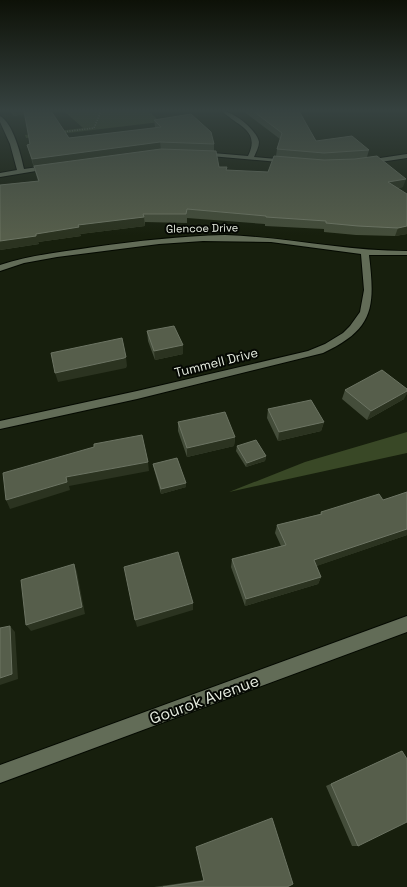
<svg xmlns="http://www.w3.org/2000/svg" width="407" height="887" viewBox="0 0 407 887" font-family="'Space Grotesk',sans-serif">
<rect width="100%" height="100%" fill="#171f0d"/>
<path fill="#394826" d="M64,111h85l11,11 -134,16 -1,-3 58,-7z
M407,432v21l-178,39 76,-30z"/>
<g fill="none" stroke-linecap="round" stroke-linejoin="round">
<g stroke="#040900" stroke-width="2">
<path id="street" d="M222,111c11,0 35,19 37,31 0,5 -3,10 -5,15l34,3 3,2 -1,1 -91,-8v-2l2,-1 47,4c13,-26 -11,-30 -26,-45z
M0,116c13,7 21,39 24,53l28,-4 2,1v2l-54,9v-4l17,-3 -7,-26 -10,-22z
M407,154v4l-40,6 -3,-2 3,-2z
M225,235c61,2 121,16 182,16v4h-38c6,51 6,74 -46,98l-186,46 -137,30v-8l137,-30 171,-40 17,-7 18,-11 7,-7 10,-14 4,-22 -3,-36 -90,-12 -68,-1 -44,3 -102,13 -33,6 -24,8v-6c30,-10 62,-13 94,-18 43,-6 87,-11 131,-12z
M407,616v16l-407,151v-18z"/>
</g>
<path stroke="#808778" stroke-width="1.5" stroke-dasharray="1 1.5" stroke-linecap="butt" d="M62,132l32,-4 7,-17"/>
<use href="#street" fill="#626c57" fill-rule="evenodd"/>
</g>
<path fill="#444d3a" d="M10,111h41l18,27 86,-10v-1l-1,-7 60,24v7l5,16 8,3 41,2 8,-16 1,-7 3,-10 -37,-28h56l17,30 53,9 -2,7 36,30 -5,1 9,46 -12,2 -39,-1 -32,-3v-3l-59,-3v-2l-78,-6v5l-42,-1v4l-65,8 1,2 -43,6 1,2 -39,6v-65l38,-4 -11,-36 3,-1 -5,-30 -11,2z
M147,331l36,23 -28,6 -7,-19z
M345,390l59,9 -37,21 -25,-21z
M268,409l56,13 -3,9 -43,10 -11,-23z
M178,422l57,15 -1,9 -47,11 -9,-26z
M237,446l29,10 -1,5 -19,6 -10,-16z
M153,464l33,23 -25,7 -7,-25z
M407,492v43l-91,31 5,11 -3,7 -73,22 -14,-39 1,-8 49,-13 -6,-13 2,-8 43,-11 1,-2 62,-12z
M402,751l-44,95h-6l-26,-60z
M204,880l83,7h-133z"/>
<path fill="#2b3320" d="M13,111h12v3l-11,2z
M160,142l1,8 -127,17 -2,-8z
M406,179l-3,8 -17,3 2,-8z
M144,217l1,9 -65,8 1,2 -43,6 1,2 -39,6v-9l78,-16z
M407,226v8l-12,2 3,-8z
M183,345v9l-28,6 -1,-9z
M126,357l1,9 -1,2 -68,14 -3,-9z
M407,391v3l-3,5 -37,21 4,-9z
M324,422l-3,9 -43,10 1,-9z
M235,437l-1,9 -47,11v-9z
M266,456l-1,5 -19,6 1,-4z
M148,462l1,9 -80,15 1,4 -60,19 -4,-9 60,-23z
M186,483v4l-25,7v-5z
M407,529v6l-96,33 3,-8z
M74,564l3,8 8,42 -54,17 -5,-6z
M321,577l-3,7 -73,22 1,-7z
M193,603v7l-56,17 -2,-7z
M10,626l5,6 3,47 -18,6v-7z"/>
<path fill="#565e4b" stroke="#6c7463" d="M24,111h27l18,27 92,-11 -7,-7 37,-6 20,18 3,12 -54,-2 -128,17 -5,-14 3,-1z
M253,111h46l17,30 36,-5 17,14 -45,3 -47,-4 5,-16z
M161,149l55,2 3,16h8l-1,3 42,2 6,-16 50,4 31,-1 22,-3 29,23 -18,3 19,12v32l-9,2 -40,-2 -32,-3v-2l-60,-4v-1l-79,-7 -1,5h-43l1,3 -66,8 1,2 -43,7v2l-36,5v-56l39,-4 -5,-15z
M174,326l9,19 -29,6 -7,-20z
M122,338l4,19 -2,1 -69,15 -4,-20z
M382,370l25,19v2l-36,20 -26,-21z
M311,400l13,22 -45,10 -11,-23z
M225,412l10,25 -48,11 -9,-26z
M142,435l6,27 -82,15 1,5 -61,18 -3,-27 91,-26v-3z
M256,440l10,16 -19,7 -10,-17z
M177,458l9,25 -25,6 -8,-25z
M407,492v37l-93,31 7,17 -75,22 -14,-40 54,-14 -9,-20 45,-11 -1,-2 58,-18 4,6z
M178,552l15,51 -58,17 -11,-53z
M74,564l8,43 -56,18 -5,-45z
M10,626l2,48 -12,4v-50z
M402,751l5,8v63l-49,24 -27,-62z
M272,818l21,66 -6,3h-124l41,-6 -8,-34z"/>
<linearGradient id="sky" x2="0" y2="1"><stop stop-color="#0d1107"/><stop offset="0.47" stop-color="#364240"/><stop offset="1" stop-color="#364240" stop-opacity="0"/></linearGradient>
<rect width="407" height="235" fill="url(#sky)"/>
<g text-anchor="middle" stroke-width="4" stroke-linejoin="round" paint-order="stroke">
<g font-size="11" fill="#e6ece0" stroke="#050803">
<text transform="translate(202 228) rotate(-1)" y="4">Glencoe Drive</text>
</g>
<g font-size="13" fill="#e6ece0" stroke="#050803">
<text transform="translate(216 362) rotate(-14)" y="5">Tummell Drive</text>
</g>
<g font-size="16" fill="#e6ece0" stroke="#050803">
<text transform="translate(204 699) rotate(-20)" y="6">Gourok Avenue</text>
</g>
</g>
</svg>
